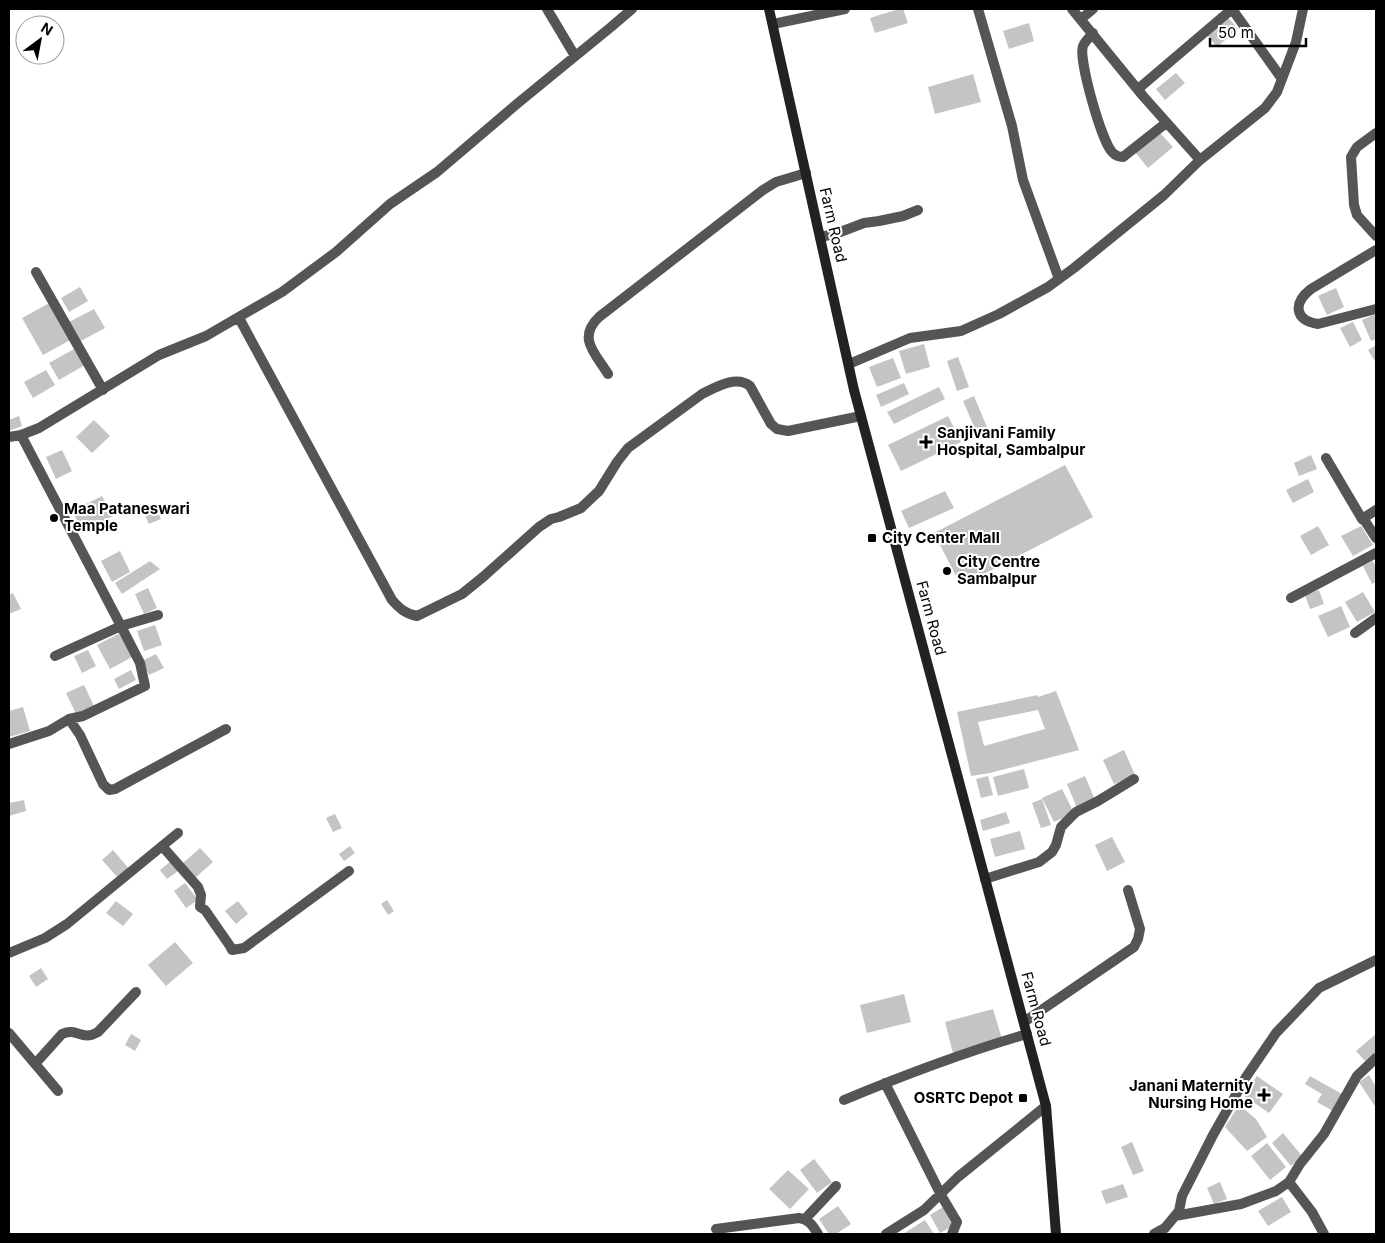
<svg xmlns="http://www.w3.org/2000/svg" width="1385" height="1243" viewBox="0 0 1385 1243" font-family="Inter,sans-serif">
<rect width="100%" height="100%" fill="#fff"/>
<path fill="#c4c4c4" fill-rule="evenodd" d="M899,9h4l5,14 -33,10 -5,-15z
M1226,15l12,14 -21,18 -13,-15z
M1029,23l5,18 -25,8 -6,-18z
M1176,73l9,10 -20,17 -9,-11z
M973,74l8,28 -46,12 -7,-27z
M1159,132l14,15 -25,21 -13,-16z
M80,287l8,14 -19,11 -8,-14z
M1336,288l8,19 -17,8 -9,-19z
M51,302l21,37 -29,16 -21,-37z
M94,309l11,19 -26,14 -10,-20z
M1376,314v25l-5,2 -9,-21z
M1353,322l9,18 -12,7 -10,-19z
M924,344l6,23 -24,7 -7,-23z
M1376,345v18l-8,-13z
M76,348l9,17 -26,15 -10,-17z
M958,357l11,30 -12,4 -10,-30z
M893,358l8,20 -24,9 -8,-20z
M46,370l9,15 -22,13 -9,-16z
M904,383l5,11 -28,13 -5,-12z
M939,387l6,12 -51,25 -7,-12z
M974,396l13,31 -11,4 -13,-30z
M19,416l3,10 -13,5v-11z
M948,416l13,26 -60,29 -13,-26z
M94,420l16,16 -18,17 -16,-16z
M62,450l10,21 -16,8 -10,-22z
M1311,455l6,14 -18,7 -5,-13z
M1065,465l28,52 -132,69 -27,-53z
M1308,479l6,13 -21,11 -7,-13z
M945,491l9,17 -45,20 -8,-17z
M102,496l11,20 -30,15 -11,-20z
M156,508l5,11 -12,5 -5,-11z
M1318,526l11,19 -18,10 -11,-19z
M1361,526l12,19 -20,11 -12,-20z
M120,551l10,21 -18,10 -11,-21z
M150,561l10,8 -38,25 -7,-11z
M1373,561l3,6v15l-4,2 -9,-18z
M148,588l9,20 -13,6 -9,-20z
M1319,590l5,14 -14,5 -5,-14z
M1363,592l12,20 -18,10 -12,-20z
M13,593l8,16 -12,5v-19z
M1341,606l9,21 -22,10 -10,-21z
M155,625l7,20 -18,6 -7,-20z
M120,633l12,24 -22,12 -13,-24z
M88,650l8,16 -14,7 -8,-17z
M156,654l8,14 -15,7 -7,-14z
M131,670l5,10 -17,9 -5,-10z
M84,685l10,21 -18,8 -10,-21z
M1056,691l23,59 -89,23 -19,3 -14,-64 81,-17v2zM1038,710l7,19 -61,17 -6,-24z
M23,707l7,24 -21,6v-26z
M1124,750l11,25 -21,9 -11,-24z
M1024,769l5,19 -31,8 -5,-19z
M988,776l5,19 -12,3 -5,-19z
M1085,776l10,24 -18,8 -10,-24z
M1062,789l12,24 -20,9 -12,-24z
M1042,799l9,26 -10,3 -9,-25z
M24,800l2,11 -17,5v-13z
M1006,812l4,11 -27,8 -3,-11z
M335,814l7,14 -9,4 -7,-14z
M1020,831l5,18 -30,8 -5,-18z
M1112,837l13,25 -18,9 -12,-26z
M350,846l5,7 -11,8 -5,-7z
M200,848l13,14 -18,16 -12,-15z
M113,850l17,20 -11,9 -17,-19z
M171,861l7,10 -11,8 -7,-9z
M185,883l13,17 -12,8 -12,-17z
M387,900l7,11 -6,4 -7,-11z
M116,901l17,13 -10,12 -17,-13z
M238,901l10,13 -12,10 -11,-13z
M175,942l18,21 -27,23 -18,-21z
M41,968l7,11 -12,8 -7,-11z
M904,994l7,28 -44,11 -7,-28z
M993,1009l9,30 -49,14 -8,-31z
M131,1034l10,6 -6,11 -10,-6z
M1376,1034v18l-11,9 -9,-10z
M1369,1075l7,12v21l-17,-26z
M1257,1076l26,18 -14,19 -26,-18z
M1310,1076l32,18 -9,17 -16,-9 5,-8 -17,-10z
M1239,1105l17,14 11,18 -20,14 -22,-24z
M1283,1133l19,23 -11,10 -19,-23z
M1132,1142l12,29 -11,4 -12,-28z
M1267,1143l19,24 -16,13 -19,-24z
M814,1159l18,23 -15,11 -17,-23z
M788,1170l21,19 -19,20 -21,-20z
M1220,1182l7,17 -13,5 -7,-16z
M1123,1184l5,13 -22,7 -5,-13z
M1282,1197l9,15 -23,14 -10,-15z
M838,1206l13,18 -15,10h-7l-10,-15z
M943,1207l10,19 -13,7 -10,-18z
M925,1220l9,14h-31z"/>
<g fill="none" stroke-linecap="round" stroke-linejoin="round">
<path stroke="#555" stroke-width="10" d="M547,9l28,47
M978,9l34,117 11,54 36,99
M1072,9l71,87 57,64
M1232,9l50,70
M1081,19l12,-10
M773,24l72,-15
M1093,33c-3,4 -8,8 -10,13 -5,12 19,98 30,107 3,3 7,4 10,4l43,-34
M1138,89l94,-80
M1376,133l-19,14 -6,10 3,48 3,10 19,21
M820,237l15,-3 29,-11 15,-2 24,-5 15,-6
M1376,250l-65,39c-18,14 -17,31 7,35l58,-15
M36,272l67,118
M239,318l153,282c8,9 14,14 25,16l45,-22 21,-17 56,-50 12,-8 8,-2 22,-9 18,-17 18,-29 11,-14 74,-54c14,-7 34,-19 48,-8l21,38 6,5 11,2 73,-15
M849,364l61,-26 51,-7 38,-17 49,-27 26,-19 90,-73 36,-35 65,-52 12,-16 19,-50 7,-33
M608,374c-13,-21 -31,-36 -9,-57l164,-127 13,-8 30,-9
M21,435l100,191 -66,30
M9,437l12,-2 18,-7 120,-73 47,-19 76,-44 54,-40 54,-48 47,-32 81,-69 93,-76 21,-18
M1326,458l36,61 3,2 11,17
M1362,519l14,-9
M1291,598l85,-45
M1355,633l21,-15
M69,719l14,-3 62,-30 -5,-23 -19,-37 37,-11
M9,744l40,-13 20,-12 11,16 23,49 6,6 6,-1 111,-60
M162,846l36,41 3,8 -1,12 5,3 25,36 2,4 12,-2 105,-77
M985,879l54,-17 13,-10 4,-7 5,-18 15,-15 22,-11 36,-22
M9,953l36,-15 22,-14 111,-91
M1024,1022l110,-75 4,-8 2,-10 -12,-39
M9,1033l49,58
M35,1064l27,-30c16,-7 19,8 36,-2l38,-40
M885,1083l56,112 16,27 -5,12
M844,1100c60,-25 121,-48 183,-66
M1289,1182l23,30 12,22
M1175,1216l66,-12 35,-13 13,-9 11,-18 24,-30 33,-58 19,-18
M806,1218l30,-32
M716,1229l83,-11c10,1 14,8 19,16
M886,1234l38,-24 34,-33 88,-71
M1154,1234l11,-6 14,-17 3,-15 31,-61 33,-58 30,-44 43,-45 57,-28"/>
<path stroke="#222" stroke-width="10" d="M769,9l85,381 192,716 10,128"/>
</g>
<g fill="#000" stroke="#fff" stroke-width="2">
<path d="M923.5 434.5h5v5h5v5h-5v5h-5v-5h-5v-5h5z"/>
<circle cx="54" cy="518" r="5"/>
<rect x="867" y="533" width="10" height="10" rx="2.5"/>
<circle cx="947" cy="571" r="5"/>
<path d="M1261.5 1087.5h5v5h5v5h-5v5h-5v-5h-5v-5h5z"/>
<rect x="1018" y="1093" width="10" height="10" rx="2.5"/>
</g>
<g text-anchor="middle" stroke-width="4" stroke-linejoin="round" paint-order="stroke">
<g font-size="15" fill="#000" stroke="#fff">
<text transform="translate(833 225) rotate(77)" y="5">Farm Road</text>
<text transform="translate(931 618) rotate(75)" y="5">Farm Road</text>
<text transform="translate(1036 1009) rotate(75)" y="5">Farm Road</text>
</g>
<g font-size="15" font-weight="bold" fill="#000" stroke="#fff" text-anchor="start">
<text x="937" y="438">Sanjivani Family<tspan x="937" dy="17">Hospital, Sambalpur</tspan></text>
<text x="64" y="514">Maa Pataneswari<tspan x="64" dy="17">Temple</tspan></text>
<text x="882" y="543">City Center Mall</text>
<text x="957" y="567">City Centre<tspan x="957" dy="17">Sambalpur</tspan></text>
<text x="1253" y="1091" text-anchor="end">Janani Maternity<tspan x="1253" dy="17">Nursing Home</tspan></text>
<text x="1013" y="1103" text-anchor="end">OSRTC Depot</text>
</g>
</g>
<rect width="1385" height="1243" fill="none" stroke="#000000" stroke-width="20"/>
<g transform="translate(40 40) rotate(32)"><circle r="24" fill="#ffffff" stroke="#999999"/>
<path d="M0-4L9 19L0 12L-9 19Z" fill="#000000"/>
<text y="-8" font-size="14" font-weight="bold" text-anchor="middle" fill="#000000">N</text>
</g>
<path d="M1210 38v8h96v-8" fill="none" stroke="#000000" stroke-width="2.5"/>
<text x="1218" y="38" font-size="15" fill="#000000" stroke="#ffffff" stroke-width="4" paint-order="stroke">50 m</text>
</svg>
